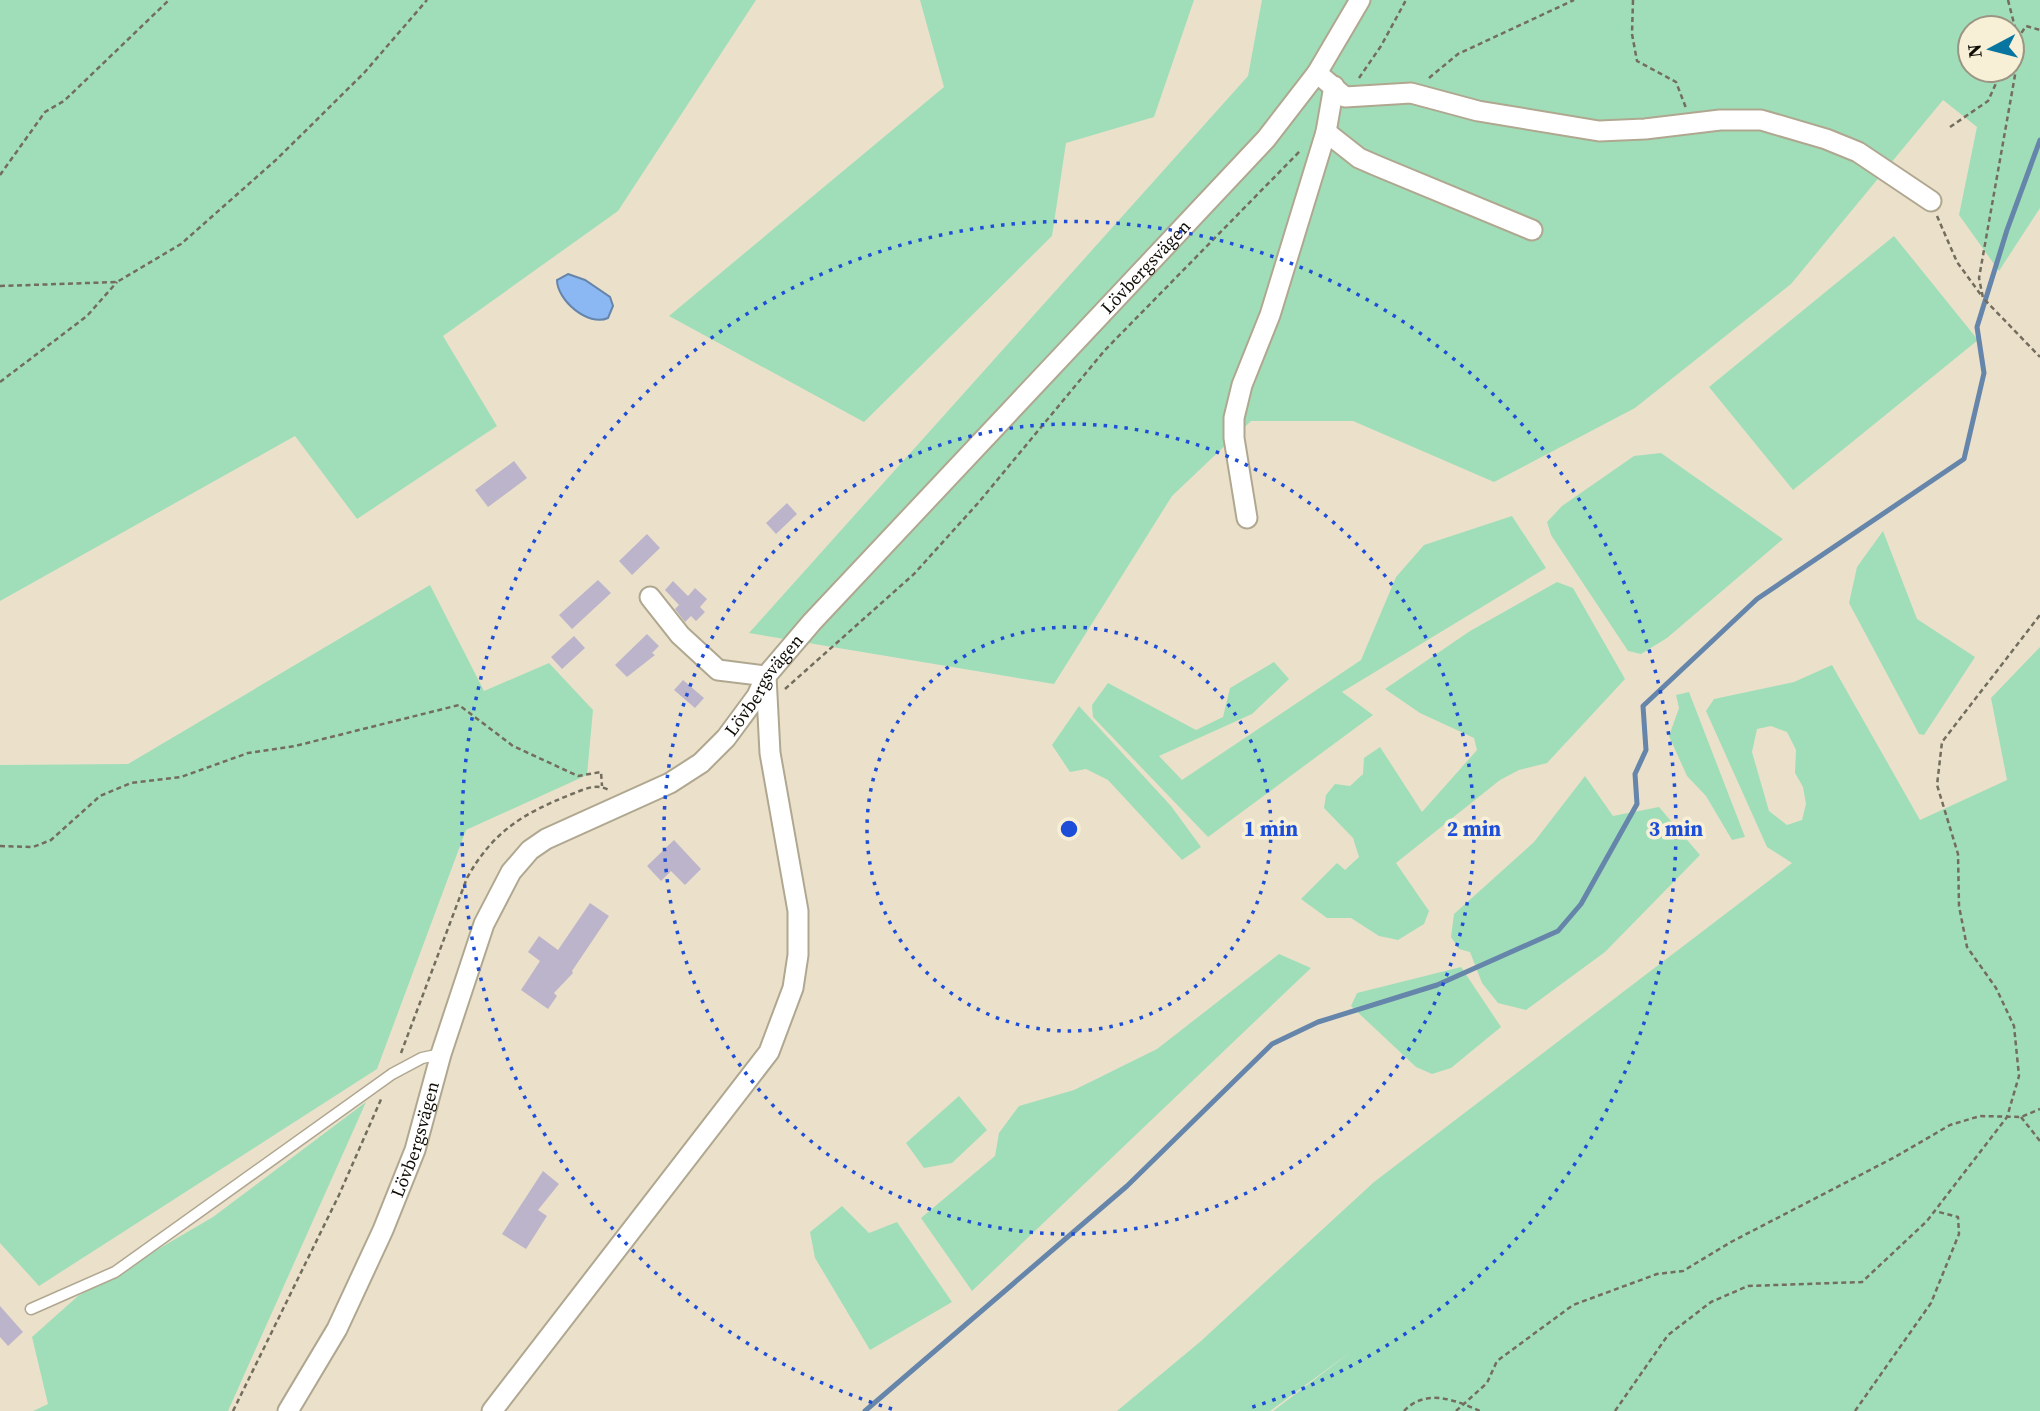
<svg xmlns="http://www.w3.org/2000/svg" width="2040" height="1411" viewBox="0 0 2040 1411" font-family="'Source Serif 4',serif">
<rect width="100%" height="100%" fill="#ebe1ca"/>
<path fill="#a0deb9" fill-rule="evenodd" d="M0,0h756l-138,211 -175,125 54,90 -140,93 -62,-83 -295,165z
M920,0h274l-40,117 -88,26 -14,93 -188,186 -195,-106 275,-229z
M1262,0h778v208l-41,63 -40,-56 18,-88 -34,-27 -152,184 -156,124 -141,74 -141,-61h-102l-79,75 -118,188 -305,-51 499,-557zM1970,28h42v42h-42z
M1894,236l84,104 -185,150 -84,-103z
M1661,453l122,86 -116,99 -26,16 -13,-3 -77,-116 -4,-13 15,-16 72,-50z
M1512,516l34,52 -204,124 31,23 -165,122 -115,-120 -1,-12 16,-22 88,47 27,-13 7,-29 44,-26 15,17 -37,35 -93,42 23,24 179,-120 35,-83 28,-32z
M1883,531l34,88 58,38 -51,78 -5,-1 -70,-131 8,-36z
M1557,582l16,6 52,91 -78,84 -28,7 -19,10 -104,83 33,48 -5,13 -26,16 -19,-4 -28,-18h-24l-26,-19 36,-36 8,7 14,-13 -6,-19 -29,-30 2,-13 9,-11 15,2 13,-12 1,-16 16,-11 42,65 55,-62 -3,-12 -54,-25 -35,-24 85,-58z
M430,585l54,106 65,-28 44,47 -6,65 -121,55 -89,239 -338,217 -39,-43v-478l128,-1z
M2040,647v764h-767l79,-60 -82,60h-153l84,-70 173,-159 418,-319 -25,-16 -61,-136 8,-12 80,-17 38,-17 88,155 87,-40 -16,-82zM1771,726l16,6 9,18 -1,23 8,14 3,17 -4,16 -15,5 -18,-14 -17,-59 5,-23z
M1689,692l56,145 -13,3 -26,-44 -19,-20 -18,-40 10,-28 -3,-13z
M1079,706l92,100 30,41 -19,13 -74,-80 -22,-11 -16,3 -18,-27z
M1585,776l28,40 46,-9 41,48 -95,97 -79,58 -28,-7 -16,-20 -12,-31 -11,-3 -8,-12 3,-23 80,-72z
M1279,954l32,14 -339,323 -51,-73 74,-62 4,-23 20,-27 55,-16 83,-41z
M1461,967l40,60 -50,41 -19,6 -16,-7 -65,-61 6,-13z
M959,1096l28,34 -35,33 -28,5 -18,-25z
M366,1102l-138,309h-195l15,-7 -16,-67 46,-41 135,-79z
M842,1206l27,27 28,-11 55,80 -82,48 -55,-92 -5,-26z"/>
<path fill="#8bb8f2" stroke="#6685ab" stroke-width="2" d="M568,274l17,6 25,17 3,9 -5,12c-20,9 -51,-18 -51,-38z"/>
<g fill="none" stroke-linecap="round" stroke-linejoin="round">
<path stroke="#6685ab" stroke-width="5" d="M865,1411l262,-225 145,-142 46,-22 119,-37 121,-54 23,-27 56,-100 -2,-30 11,-24 -3,-44 114,-107 207,-140 20,-86 -7,-46 30,-97 33,-90"/>
</g>
<path fill="#bcb4cb" d="M514,461l13,17 -39,29 -13,-17z
M787,503l10,11 -21,20 -10,-11z
M647,534l13,14 -28,27 -13,-14z
M598,580l13,13 -39,36 -13,-14z
M673,581l15,15 7,-8 12,11 -7,8 5,5 -9,9 -5,-5 -6,6 -10,-13 4,-4 -14,-15z
M647,634l12,12 -7,7 3,2 -28,22 -12,-12z
M574,636l11,12 -23,21 -11,-12z
M683,680l21,18 -9,10 -21,-18z
M674,840l27,29 -16,16 -14,-14 -10,10 -14,-15z
M590,903l19,13 -37,55 1,2 -19,20 3,3 -9,13 -27,-19 19,-29 -12,-9 11,-16 19,14z
M543,1171l16,13 -21,26 9,6 -21,33 -24,-15z
M0,1306l23,26 -15,14 -8,-9z"/>
<g fill="none" stroke-linecap="round" stroke-linejoin="round">
<g stroke="#b0a790" stroke-width="13">
<path id="service" d="M31,1309l84,-37 277,-198 30,-16 19,-4"/>
</g>
<g stroke="#b0a790" stroke-width="23">
<g id="minor">
<path d="M1317,73l28,24 66,-4 67,18 121,20 46,-2 75,-9h41l65,19 32,13 73,49"/>
<path d="M1326,132l33,26 16,7 157,65"/>
<path d="M1247,518l-13,-80v-20l8,-33 28,-70 56,-183 8,-46"/>
<path id="s1" d="M288,1411l49,-82 46,-99 32,-80 26,-96 43,-130 27,-52 19,-22 16,-11 124,-56 31,-20 25,-25 31,-42 9,-20 46,-54 454,-483 51,-66 43,-73"/>
<path d="M492,1411l277,-359 24,-64 5,-33v-44l-28,-158 -4,-77 -48,-6 -38,-35 -30,-38"/>
</g>
</g>
<path stroke="#736d5e" stroke-width="2.5" stroke-dasharray="5 3.5" stroke-linecap="butt" d="M1633,0l-1,34 5,27 39,21 10,26
M2008,0l12,47 -41,231 4,20 57,59
M2012,47l14,-21 14,4
M1359,78l22,-32 25,-46
M1429,78l29,-24 116,-54
M1950,127l38,-26 14,-31
M0,175l45,-63 19,-11 105,-101
M1937,216l20,46 24,33
M0,286l117,-4 64,-38 96,-85 87,-86 63,-73
M0,382l87,-66 30,-34
M785,689l129,-115 65,-72 126,-152 195,-199
M0,846l33,1 18,-7 49,-44 31,-13 50,-6 67,-24 47,-7 164,-41 54,41 65,30 23,-4 1,14
M401,1053l66,-175c26,-47 57,-65 105,-84 13,-5 24,-11 37,-4
M2021,1117l19,24
M233,1411l106,-216 43,-98
M1404,1411c22,-23 51,-11 76,0
M1456,1411l31,-28 10,-22 76,-56 84,-31 26,-3 48,-29 164,-85 55,-32 30,-9 41,1 19,-8
M1615,1411l53,-76 43,-33 37,-16 114,-4 65,-61 80,-104 12,-41 -5,-50 -18,-38 -29,-41 -8,-41 -1,-52 -21,-69 5,-43 98,-127
M1855,1411l76,-108 28,-69 -1,-17 -23,-6"/>
<use href="#service" stroke="#fff" stroke-width="10"/>
<use href="#minor" stroke="#fff" stroke-width="19"/>
</g>
<g fill="none" stroke="#1d4ed8" stroke-width="3.5" stroke-dasharray="3.5 7">
<circle cx="1069" cy="829" r="202"/>
<circle cx="1069" cy="829" r="405"/>
<path d="M892 1409A607 607 0 1 1 1246 1409"/>
</g>
<g text-anchor="middle" stroke-width="7" stroke-linejoin="round" paint-order="stroke">
<g font-size="18" fill="#100d06" stroke="#f8efd7">
<text dy="6" stroke="none"><textPath href="#s1" startOffset="1475">Lövbergsvägen</textPath></text>
<text dy="6" stroke="none"><textPath href="#s1" startOffset="908">Lövbergsvägen</textPath></text>
<text dy="6" stroke="none"><textPath href="#s1" startOffset="301">Lövbergsvägen</textPath></text>
</g>
</g>
<circle cx="1069" cy="829" r="10" fill="#1d4ed8" stroke="#f8efd7" stroke-width="3.5"/>
<g font-size="21" text-anchor="middle" font-weight="bold" fill="#1d4ed8" stroke="#f8efd7" stroke-width="7" stroke-linejoin="round" paint-order="stroke">
<text x="1271" y="836">1 min</text>
<text x="1474" y="836">2 min</text>
<text x="1676" y="836">3 min</text>
</g>
<g transform="translate(1991 49) rotate(263)"><circle r="33" fill="#f8efd7" stroke="#9b9583" stroke-width="2"/>
<path d="M0-5L12 26L0 18L-12 26Z" fill="#0775a0"/>
<text y="-10" font-size="19" font-weight="bold" text-anchor="middle" fill="#100d06">N</text>
</g>
</svg>
